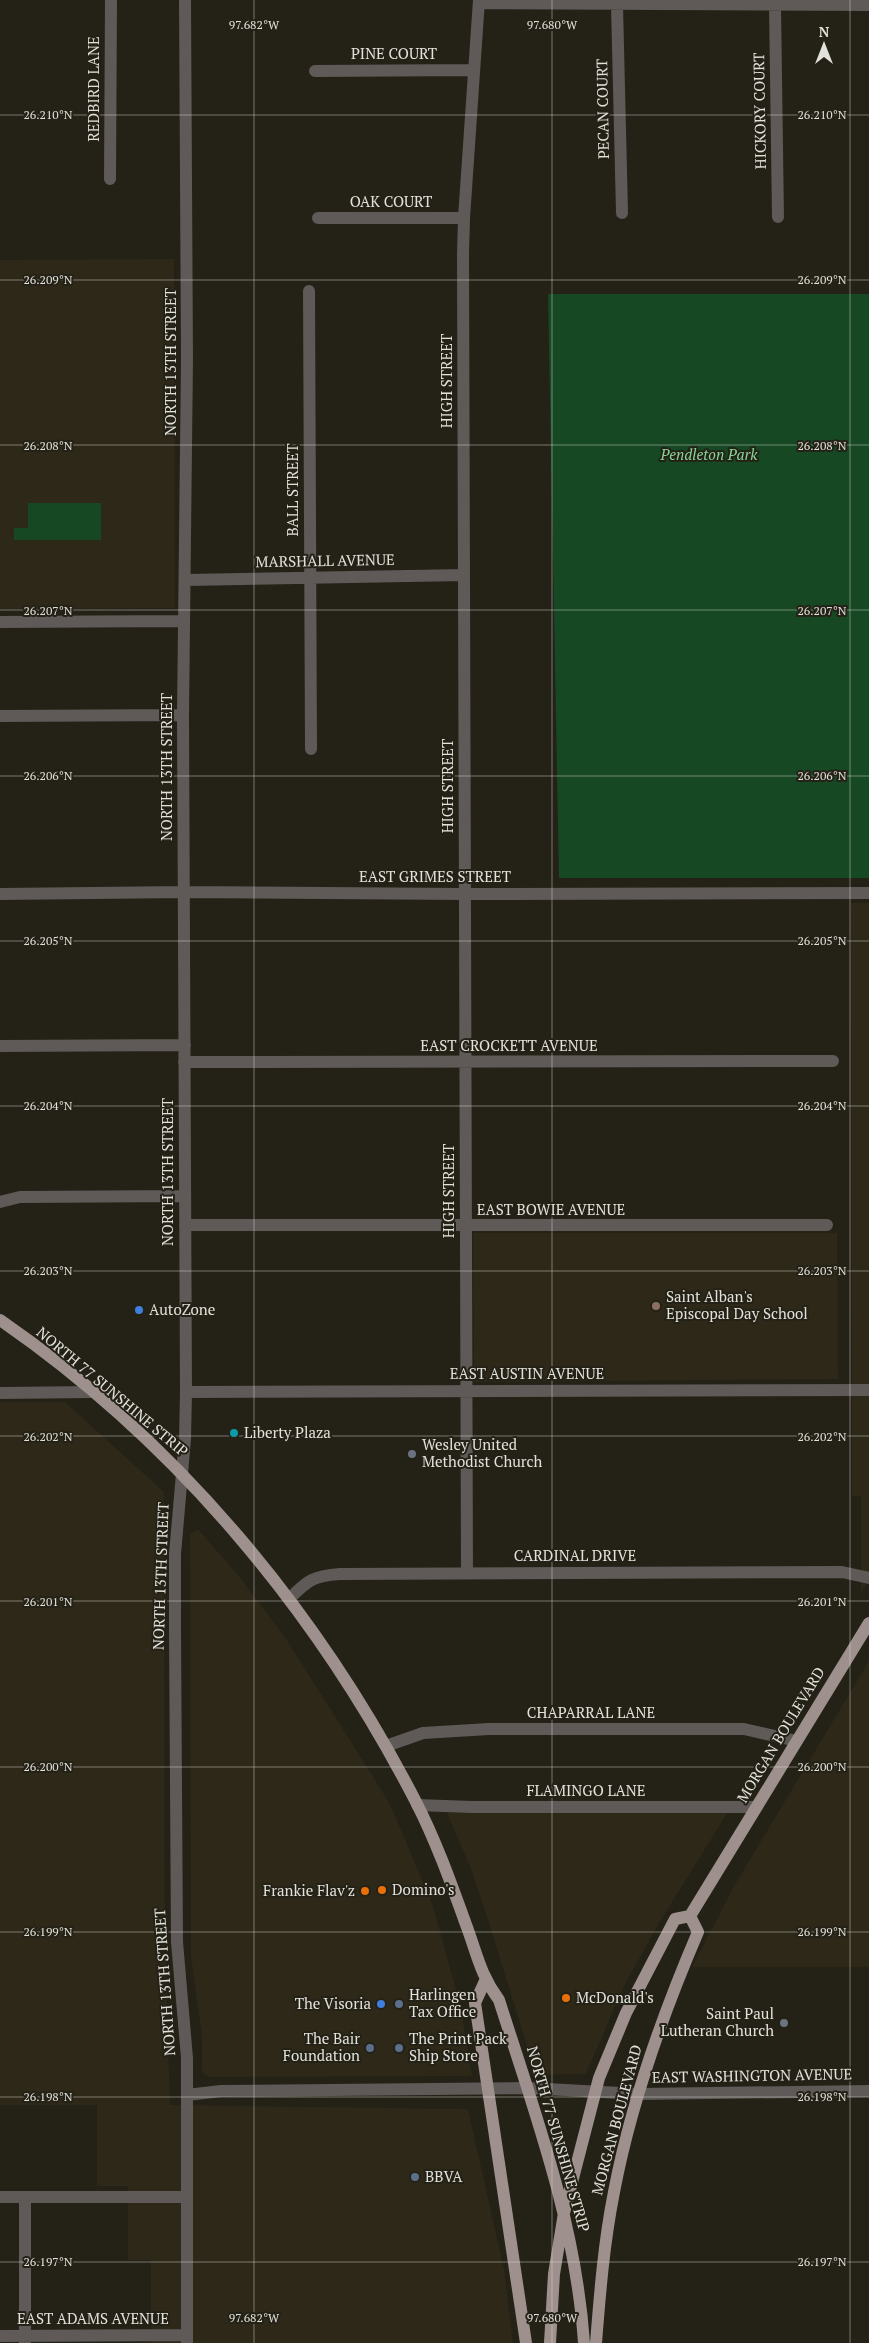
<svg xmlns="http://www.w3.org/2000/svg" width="869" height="2343" viewBox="0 0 869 2343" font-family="'PT Serif',serif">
<rect width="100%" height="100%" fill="#242117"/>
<path fill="#2d2818" d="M174,259l1,349 -175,1v-349z
M851,903h18v677l-8,13v-97h-9z
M473,1233h364l1,146 -364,3z
M0,1402h65l99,90 1,449 5,164 298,4 36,160 9,74h-362v-83h-23v-74h-31v-81h-97z
M198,1529l40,46 49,65 103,164 43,102 28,102 11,68 -262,1 -5,-2 -3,-5v-33l-11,-81 -1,-422z
M869,1661v306h-177l42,-81z
M729,1810l-71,115 -34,61 -38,88 -50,1 -47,-152 -18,-54 -25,-58z"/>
<path fill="#154823" d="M548,294h321v584h-310z
M28,503h73v37h-87v-12h14z"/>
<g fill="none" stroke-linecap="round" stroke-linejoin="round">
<path stroke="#5f5957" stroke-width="12" d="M185,0l2,359 -4,356 3,677 -1,47 -10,115v78l2,310 10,116v285
M479,3l390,2
M617,5l5,208
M775,6l3,211
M315,71l159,-1
M110,179l1,-179
M318,218h146
M309,291l2,458
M186,580l278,-5
M0,622l184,-1
M0,716l183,-1
M0,894l184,-2 281,2 404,-1
M0,1046l185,-1
M184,1062l649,-1
M0,1202l20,-5 165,-1
M185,1225h642
M186,1392l683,-2
M0,1393l92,-1
M467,1573l-4,-1319 1,-36 15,-218
M289,1599c19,-19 24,-23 51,-25l502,-2 27,6
M386,1746l37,-13 66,-4h255l53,12
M417,1805l55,2h284
M187,2095l34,-4 307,-3 111,6 230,-3
M0,2197h186
M25,2197v146
M0,2336l186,-1"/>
<path stroke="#9d908d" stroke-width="12" d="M0,1320c177,122 318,292 416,482 21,41 36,84 52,128 10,28 13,45 31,70 36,113 77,224 85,343
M485,1981l-10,22 51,340
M550,2343l4,-69 10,-61 35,-135 27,-65 49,-94 15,-3 179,-293
M596,2343c4,-51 8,-101 18,-151 17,-90 48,-176 84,-260l-8,-16"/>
</g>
<path fill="none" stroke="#e2e1da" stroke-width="1" stroke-opacity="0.45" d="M254,0v2343M552,0v2343M850,0v2343M0,115h869M0,280h869M0,445h869M0,610h869M0,776h869M0,941h869M0,1106h869M0,1271h869M0,1436h869M0,1601h869M0,1767h869M0,1932h869M0,2097h869M0,2262h869"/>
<circle fill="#8d6e63" stroke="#242117" stroke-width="2" cx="656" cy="1306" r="5"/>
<g fill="#3f7fe0" stroke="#242117" stroke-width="2">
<circle cx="139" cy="1310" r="5"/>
<circle cx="381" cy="2004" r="5"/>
</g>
<circle fill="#0f9aa8" stroke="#242117" stroke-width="2" cx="234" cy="1433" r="5"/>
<g fill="#6b7280" stroke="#242117" stroke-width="2">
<circle cx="412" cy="1454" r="5"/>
<circle cx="784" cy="2023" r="5"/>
</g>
<g fill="#e8710a" stroke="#242117" stroke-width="2">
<circle cx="382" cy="1890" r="5"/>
<circle cx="365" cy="1891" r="5"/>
<circle cx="566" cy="1998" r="5"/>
</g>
<g fill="#5c6f8a" stroke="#242117" stroke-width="2">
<circle cx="399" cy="2004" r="5"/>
<circle cx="370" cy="2048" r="5"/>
<circle cx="399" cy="2048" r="5"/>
<circle cx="415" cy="2177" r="5"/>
</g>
<g text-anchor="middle" stroke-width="4" stroke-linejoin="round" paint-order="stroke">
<g font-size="15" fill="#e2e1da" stroke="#242117">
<text x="394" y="59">PINE COURT</text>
<text transform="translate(94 89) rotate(-90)" y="5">REDBIRD LANE</text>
<text transform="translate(603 109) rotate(-91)" y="5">PECAN COURT</text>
<text transform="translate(760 111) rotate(-91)" y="5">HICKORY COURT</text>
<text x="391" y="207">OAK COURT</text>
<text transform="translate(171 362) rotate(-90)" y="5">NORTH 13TH STREET</text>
<text transform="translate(447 381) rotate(-90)" y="5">HIGH STREET</text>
<text transform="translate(293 490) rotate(-90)" y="5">BALL STREET</text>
<text transform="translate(325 561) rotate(-1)" y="5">MARSHALL AVENUE</text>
<text transform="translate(167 767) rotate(-90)" y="5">NORTH 13TH STREET</text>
<text transform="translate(448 786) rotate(-90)" y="5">HIGH STREET</text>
<text x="435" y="882">EAST GRIMES STREET</text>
<text x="509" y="1051">EAST CROCKETT AVENUE</text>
<text transform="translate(168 1172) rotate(-90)" y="5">NORTH 13TH STREET</text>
<text transform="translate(449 1191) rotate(-90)" y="5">HIGH STREET</text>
<text x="551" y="1215">EAST BOWIE AVENUE</text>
<text x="527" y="1379">EAST AUSTIN AVENUE</text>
<text transform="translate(112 1392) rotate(40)" y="5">NORTH 77 SUNSHINE STRIP</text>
<text x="575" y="1561">CARDINAL DRIVE</text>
<text transform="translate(161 1576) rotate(-88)" y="5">NORTH 13TH STREET</text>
<text x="591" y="1718">CHAPARRAL LANE</text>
<text transform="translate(781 1735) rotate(-59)" y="5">MORGAN BOULEVARD</text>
<text x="586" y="1796">FLAMINGO LANE</text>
<text transform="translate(165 1982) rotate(-94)" y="5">NORTH 13TH STREET</text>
<text transform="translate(752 2076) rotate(-1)" y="5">EAST WASHINGTON AVENUE</text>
<text transform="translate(617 2120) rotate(-75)" y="5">MORGAN BOULEVARD</text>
<text transform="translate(558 2139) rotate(74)" y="5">NORTH 77 SUNSHINE STRIP</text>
<text x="93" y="2324">EAST ADAMS AVENUE</text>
</g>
<g font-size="15" font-style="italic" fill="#87d597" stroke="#242117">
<text x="709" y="460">Pendleton Park</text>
</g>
<g font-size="15" fill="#e2e1da" stroke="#242117" text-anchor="start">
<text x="666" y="1302">Saint Alban's<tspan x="666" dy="17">Episcopal Day School</tspan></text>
<text x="149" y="1315">AutoZone</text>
<text x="244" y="1438">Liberty Plaza</text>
<text x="422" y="1450">Wesley United<tspan x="422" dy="17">Methodist Church</tspan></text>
<text x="392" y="1895">Domino's</text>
<text x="355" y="1896" text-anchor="end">Frankie Flav'z</text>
<text x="409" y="2000">Harlingen<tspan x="409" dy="17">Tax Office</tspan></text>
<text x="576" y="2003">McDonald's</text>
<text x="371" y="2009" text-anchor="end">The Visoria</text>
<text x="774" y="2019" text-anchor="end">Saint Paul<tspan x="774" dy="17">Lutheran Church</tspan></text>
<text x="360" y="2044" text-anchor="end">The Bair<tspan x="360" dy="17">Foundation</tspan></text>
<text x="409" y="2044">The Print Pack<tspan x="409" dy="17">Ship Store</tspan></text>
<text x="425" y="2182">BBVA</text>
</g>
</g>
<g font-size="12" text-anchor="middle" fill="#e2e1da" stroke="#242117" stroke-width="4" stroke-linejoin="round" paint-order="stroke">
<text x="254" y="29">97.682°W</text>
<text x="552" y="29">97.680°W</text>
<text x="48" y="119">26.210°N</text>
<text x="822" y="119">26.210°N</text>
<text x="48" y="284">26.209°N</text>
<text x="822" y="284">26.209°N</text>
<text x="48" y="450">26.208°N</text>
<text x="822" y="450">26.208°N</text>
<text x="48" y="615">26.207°N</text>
<text x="822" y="615">26.207°N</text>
<text x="48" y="780">26.206°N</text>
<text x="822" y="780">26.206°N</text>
<text x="48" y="945">26.205°N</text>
<text x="822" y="945">26.205°N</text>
<text x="48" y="1110">26.204°N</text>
<text x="822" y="1110">26.204°N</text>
<text x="48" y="1275">26.203°N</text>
<text x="822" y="1275">26.203°N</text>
<text x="48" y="1441">26.202°N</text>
<text x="822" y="1441">26.202°N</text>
<text x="48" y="1606">26.201°N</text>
<text x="822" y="1606">26.201°N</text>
<text x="48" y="1771">26.200°N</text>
<text x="822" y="1771">26.200°N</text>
<text x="48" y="1936">26.199°N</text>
<text x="822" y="1936">26.199°N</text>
<text x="48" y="2101">26.198°N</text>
<text x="822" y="2101">26.198°N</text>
<text x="48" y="2266">26.197°N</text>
<text x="822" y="2266">26.197°N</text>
<text x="254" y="2322">97.682°W</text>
<text x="552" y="2322">97.680°W</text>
</g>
<g transform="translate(824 45)" stroke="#242117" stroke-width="4" paint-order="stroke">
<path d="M0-4L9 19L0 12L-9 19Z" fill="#e2e1da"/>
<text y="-8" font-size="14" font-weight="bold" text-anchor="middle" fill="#e2e1da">N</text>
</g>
</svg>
